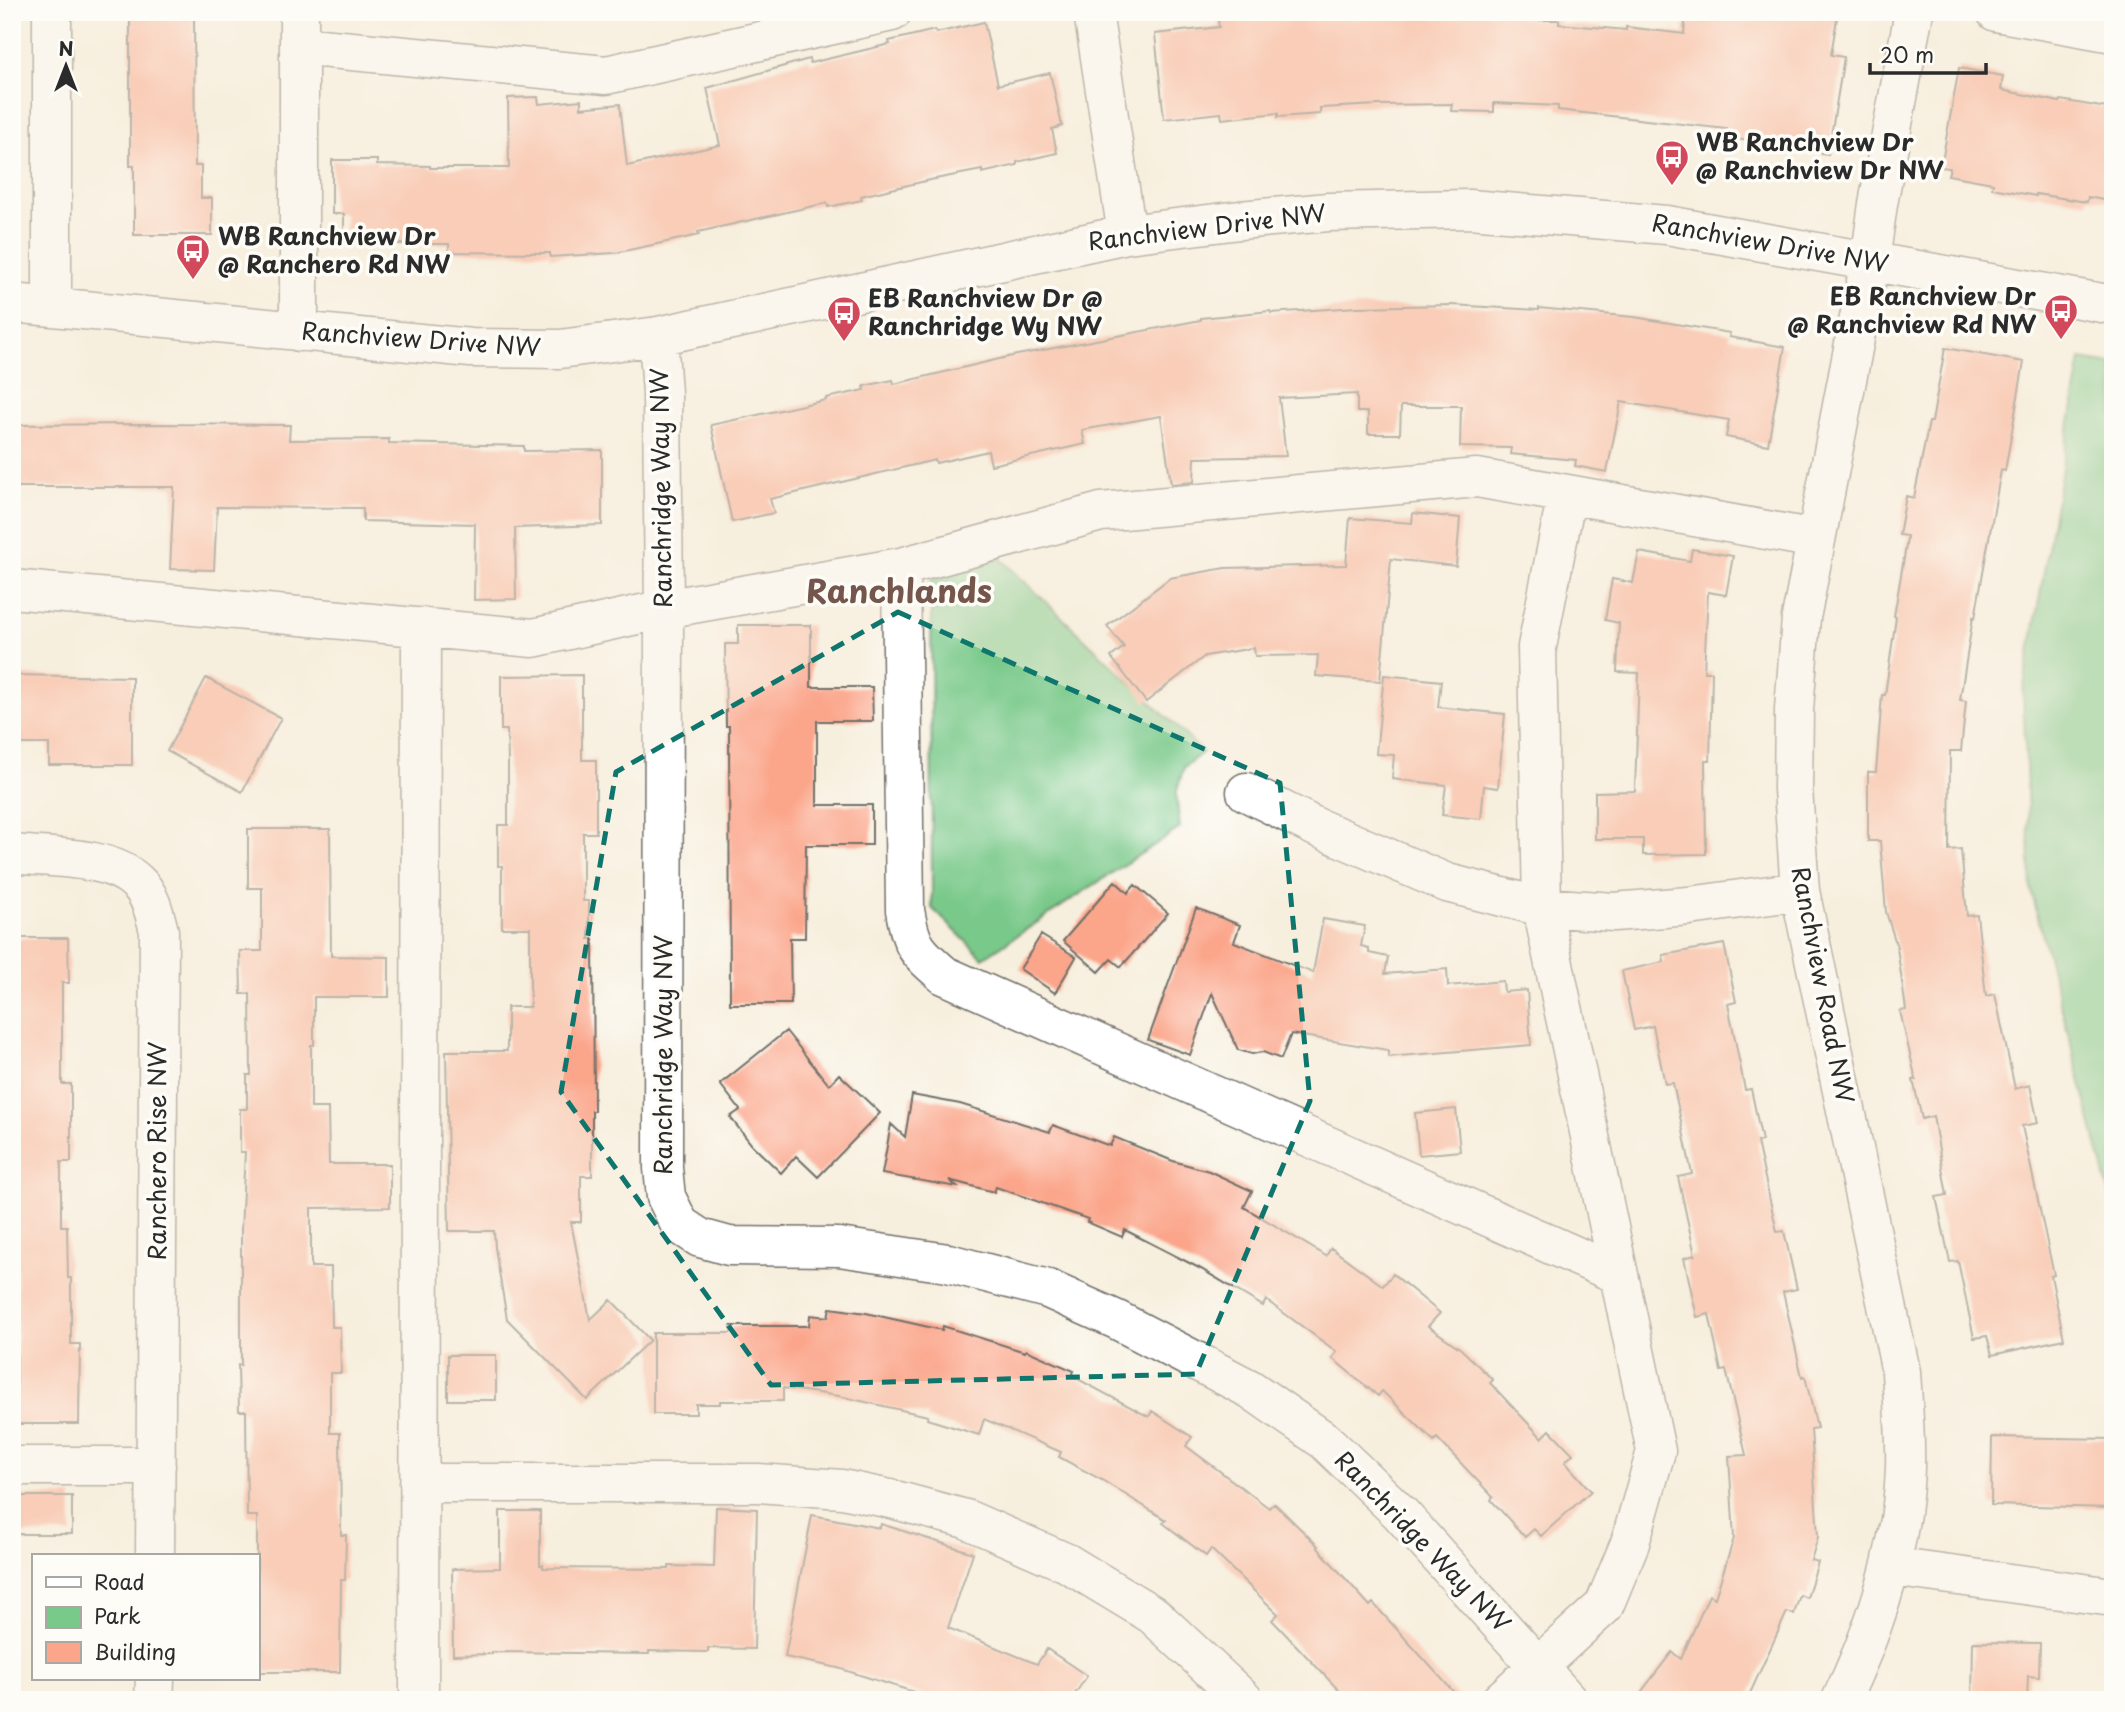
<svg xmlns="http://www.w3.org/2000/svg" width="2125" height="1712" viewBox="0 0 2125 1712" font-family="'Playpen Sans',sans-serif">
<rect width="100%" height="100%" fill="#fdfcf7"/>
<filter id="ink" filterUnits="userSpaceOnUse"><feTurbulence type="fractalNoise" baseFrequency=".0143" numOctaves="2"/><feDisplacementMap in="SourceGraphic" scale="14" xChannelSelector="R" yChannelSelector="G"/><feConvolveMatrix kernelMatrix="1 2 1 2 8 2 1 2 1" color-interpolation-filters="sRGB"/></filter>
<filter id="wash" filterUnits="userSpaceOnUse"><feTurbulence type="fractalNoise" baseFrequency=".00686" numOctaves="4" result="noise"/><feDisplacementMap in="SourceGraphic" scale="28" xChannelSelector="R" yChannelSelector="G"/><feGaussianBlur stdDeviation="1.57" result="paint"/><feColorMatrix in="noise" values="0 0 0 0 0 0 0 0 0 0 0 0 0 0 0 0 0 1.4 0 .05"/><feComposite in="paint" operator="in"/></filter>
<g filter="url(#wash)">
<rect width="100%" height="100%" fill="#f7efde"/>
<path fill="#79c98a" stroke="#527a5a" stroke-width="2" d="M2081,359l32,5v843l-82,-317 -8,-198z
M999,557l204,195 -19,15 -8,27 4,34 -197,130 -51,-50 -1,-328z"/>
<g id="blocks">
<path fill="#fba58a" d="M130,12h64l1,154h6v32h11v37h-78v-69h-4z
M1217,12h322v8h20v4l67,6v-3l58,7 2,-22h152l-7,43 13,2 -16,97 -103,-17 2,-8 -169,-19v-4l-64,-3v9l-43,-1 1,-7 -73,1 -59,3v6l-42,3v-4l-56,6 -1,-6 -57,6 -9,-85 64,-7z
M984,22l14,63 52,-12 12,53 -10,3 5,24 -40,9v3l-35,8v-3l-52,10 -69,16 1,4 -34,7 -1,-4 -129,29 1,3 -84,18 -65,4v-4l-101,-1v-8h-64v-5h-41v-25h-12v-54h45v5l53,1v2h79l-1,-70 30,-1 1,7 42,-4v8l39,-4 7,62 93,-21 -13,-57 102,-29 1,4 80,-19 -1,-3 46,-11 1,3z
M1959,68l44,8 -2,14 59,12 1,-2 52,9v93l-25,-5 -1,5 -51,-8v2l-44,-8 1,-5 -45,-8 2,-7 -9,-1z
M1451,305l88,5v-2l95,9 96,16 -1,4 56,10 -17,98 -42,-8 3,-17 -108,-18 -14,70 -32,-6 1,-6 -66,-6 1,-6 -51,-1 1,-41h-60l-1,28h-32v-22h-11v-18l-78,4 7,58 -91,2 -1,24 -23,2 -10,-68 -79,14 3,14 -94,21 -3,-14 -52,12 -1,-3 -165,39 4,14 -42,9 -21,-97 115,-25v-2l39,-8 -1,-4 29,-6 1,4 118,-28 189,-36v-2l69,-7 1,2 86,-6z
M1945,348l79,14 -19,109 -4,-1 -26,148 -2,-1 -13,83 6,1 -5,50h-11l-1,99 12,-1 6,67 10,-1 9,81 9,-2 20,95 15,-4 8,38 -16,3 32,149 -3,1 13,63 -72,16 -5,-19 -13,2 -16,-77 -8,1 -14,-65 11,-2 -14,-79 -11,3 -9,-39h3l-16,-69 6,-1 -9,-63 -11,-35 -6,-71h-12v-69h8l6,-77h3l11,-78 -2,-1 12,-70 1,-10 -8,-1 7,-39 8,2 15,-76h3z
M144,424l146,1 -1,15 100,-1v4l135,3v5l78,-1v75l-87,3 1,71 -42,1 1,-76 -112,-3v-13l-146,-1 -3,63 -44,-1 4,-82h-162v-62z
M1413,513l47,5 -4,48 -65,-7 -11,122 -64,-5 2,-21 -63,1 -1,-8 -49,8 -59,46 -35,-45 13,-10 -17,-21 63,-48 55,-10 121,-3 4,-47 62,5z
M1692,549l41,7 -7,39 -18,-3 -4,80h8l-2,89h-5l1,93 -63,1v-16h-48v-47l40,-1 4,-118 -22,-1 2,-49 -14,-3 7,-41 21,4 6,-31 51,9z
M738,625h73v62h61l1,34h-56v84h55v40h-66l-1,93h-15l1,66h-61l-1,-278h-3l-1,-82h13z
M12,675l120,2v88h-83v-21h-37z
M582,675v85h14v73h-13v68h6v38h4l1,172h-2v65h-11v46h-10l19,98 21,-20 39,40 -63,60 -80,-81 -12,-71 -1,-17h-45l-3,-180h61v-44h23v-79h-28v-62h-4v-41h10v-64l-1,-31h-6v-54z
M1384,675l57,6 -3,26 67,7 -7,74 -14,-2 -3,33 -39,-4 4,-30 -54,-6 2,-24 -18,-1z
M206,678l75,40 -39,74 -75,-41z
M248,829h82l1,127 58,1v40h-75v48h-3v63h17l1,56h61v43l-79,1v59h20l1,60h8l1,46h-11v60h10l1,102h5l-1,45h-4l-1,92h-83v-156h-10l-1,-105h-7l-1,-46h3v-135l4,-78h-5v-43h7v-34h4l-1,-81h-9l-1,-43h22v-63h-14z
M1115,881l13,12 7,-8 33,28 -47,54 -10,-8 -12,13 -36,-31z
M1196,908l44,17 -6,17 79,31 10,-54 42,7 -4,20 8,2v5l19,4 -3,17 62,-5 1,17 55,-5 1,11 23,-2 4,55 -143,12v-7l-97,-16 -10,25 -18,-7 -11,2 -14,-4 -26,-57 -22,62 -42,-15z
M1041,935l35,22 -21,36 -35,-24z
M12,938h56l1,45h-7v101h9v78h-10v64h6l1,52h3v66h9l-1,80h-67v-41h5v-114h-5z
M1724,944l12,58 -8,2 17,86 6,-1 11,52 -5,1 20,90 7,-1 13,58 -14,3 19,85 3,-1 12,52 -6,1 7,108 -7,23 7,2 -11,36 -7,-3 -6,19 -7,-2 -40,88h-112l37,-48 9,7 28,-64 6,3 19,-60 -5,-82 17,-1 -20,-85 -5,1 -12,-57 -12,3 -13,-59 11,-3 -17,-78 14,-3 -19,-91 -8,1 -12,-58 -19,4 -12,-59 42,-9 -1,-7z
M786,1031l43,54 10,-11 41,39 -62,64 -22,-21 -15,17 -29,-28 -22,-28 10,-7 -20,-26z
M912,1095l48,9 90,28 3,-7 57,21 4,-9 59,24 36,10 43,20 -8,16 82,49 5,-8 52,38 10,-12 47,39 -12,13 33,23 32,31 -3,3 52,55 8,-8 23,24 -8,8 26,29 -50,45 -7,-7 -9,8 -34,-37 2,-3 -56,-59 -3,3 -52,-50 -4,5 -46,-38 5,-6 -71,-52 -3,6 -62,-37 -76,-39 -3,7 -35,-15 1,-3 -92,-32 -2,5 -45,-12 8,7 -75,-13 9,-50 14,13z
M1456,1109l4,42 -41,4 -4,-42z
M830,1308l36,5 76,17 1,-4 82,26 1,-2 48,21 -2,5 77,41 3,-6 40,26 -6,9 83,62 5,-5 44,43 -1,1 53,59 3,-3 88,97h-113l-76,-80 6,-6 -67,-65 -5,7 -43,-33 3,-3 -64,-40 -43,-23 2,-5 -77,-33 -5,16 -52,-16 1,-3 -89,-20 -56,-8v13h-63v3h-24v10h-43v-81h78v-7h78l1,-11 18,2z
M448,1355h48v45h-48z
M1992,1437l121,2v69l-122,-3z
M22,1496h50v38h-60v-37z
M716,1507l41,2 -3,140 -46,-1v4l-59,-1v3l-157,-2v2l-39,1 -1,-86 48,-1v-57h40v54h3v3l126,1v-3l45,1z
M812,1515l68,13 1,-4 92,29 -25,75 89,36 10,-15 40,27 -16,24h-132l-101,-32 -53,-11z
M1973,1642l67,1 -1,34 -11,-1 -1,24h-55z"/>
</g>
</g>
<g filter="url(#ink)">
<use href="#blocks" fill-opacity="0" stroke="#72706a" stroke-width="2"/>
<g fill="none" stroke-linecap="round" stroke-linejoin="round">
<g stroke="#72706a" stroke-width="41">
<path id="minor" d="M52,12v295
M1093,12l34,222
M1996,12l117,21
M299,46l307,29 286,-63
M12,303l459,45 89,1 98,-13 469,-102 113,-14 88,-8 141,-3 198,16 446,80
M299,332v-320
M658,336l4,57 2,216 -1,559 3,29 14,28 20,13 29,8 110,1 109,16 100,26 69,31 133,69 75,52 75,72 168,187
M1567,494l249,45
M12,589l521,49 131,-29 237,-42 200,-55 376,-34 90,16 -30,153 5,260 77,368 -675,-300c-28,-24 -33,-29 -39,-65l-4,-343
M1246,792l70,35 131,56 95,24 72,5 75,-6 111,-15
M12,854c37,4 97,1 125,28 13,11 18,33 22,49l-4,625
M12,1466h144
M419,1483h339l84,6 53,11 71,19 101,44 86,52 91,85
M1891,1567l222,30
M154,1700l1,-21
M419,1700l2,-1073
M1501,1700l103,-94 26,-63 26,-92 -37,-176
M1841,1700c35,-73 61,-150 64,-232 1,-32 -2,-64 -4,-96l-101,-481 -7,-102 1,-79 7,-92 69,-357 8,-57 36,-192"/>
</g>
<use href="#minor" stroke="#fff" stroke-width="38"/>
</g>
</g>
<path d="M0 0H2125V1712H0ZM898,612l382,171 30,318 -114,273 -425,11 -210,-293 55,-320z" fill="#f7efde" fill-opacity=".55" fill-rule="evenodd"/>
<path fill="none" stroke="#0f766e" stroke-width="5" stroke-dasharray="14 9" stroke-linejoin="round" d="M898,612l382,171 30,318 -114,273 -425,11 -210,-293 55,-320z"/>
<defs>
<g id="bus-pin" transform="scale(1.75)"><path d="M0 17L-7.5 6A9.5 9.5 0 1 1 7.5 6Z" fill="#d1495b" stroke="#fdfcf7"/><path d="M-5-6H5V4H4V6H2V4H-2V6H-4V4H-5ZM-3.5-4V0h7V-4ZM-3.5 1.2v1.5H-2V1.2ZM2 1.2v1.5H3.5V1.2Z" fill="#fff"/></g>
</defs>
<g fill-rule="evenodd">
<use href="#bus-pin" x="1672" y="157"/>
<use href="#bus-pin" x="193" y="251"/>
<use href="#bus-pin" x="2061" y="311"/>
<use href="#bus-pin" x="844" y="313"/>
</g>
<g text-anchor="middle" stroke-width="7" stroke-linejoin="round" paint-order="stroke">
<g font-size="24" font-weight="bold" fill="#2b2b2b" stroke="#fdfcf7" text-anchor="start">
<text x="1696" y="151">WB Ranchview Dr<tspan x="1696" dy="28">@ Ranchview Dr NW</tspan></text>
<text x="218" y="245">WB Ranchview Dr<tspan x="218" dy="28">@ Ranchero Rd NW</tspan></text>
<text x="2036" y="305" text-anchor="end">EB Ranchview Dr<tspan x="2036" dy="28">@ Ranchview Rd NW</tspan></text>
<text x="868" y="307">EB Ranchview Dr @<tspan x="868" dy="28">Ranchridge Wy NW</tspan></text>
</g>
<g font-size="24" fill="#2b2b2b" stroke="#fdfcf7">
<text transform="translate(1207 228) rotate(-7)" y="8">Ranchview Drive NW</text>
<text transform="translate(1770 244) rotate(10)" y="8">Ranchview Drive NW</text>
<text transform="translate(421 340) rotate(4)" y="8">Ranchview Drive NW</text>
<text transform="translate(662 488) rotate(-91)" y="8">Ranchridge Way NW</text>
<text transform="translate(1822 985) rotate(79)" y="8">Ranchview Road NW</text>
<text transform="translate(664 1055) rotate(-90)" y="8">Ranchridge Way NW</text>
<text transform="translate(158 1151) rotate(-90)" y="8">Ranchero Rise NW</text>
<text transform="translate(1422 1542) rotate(46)" y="8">Ranchridge Way NW</text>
</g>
<g font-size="32" font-weight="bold" fill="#74564c" stroke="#fdfcf7">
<text x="899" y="603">Ranchlands</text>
</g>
</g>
<rect width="2125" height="1712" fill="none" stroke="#fdfcf7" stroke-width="42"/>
<rect x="32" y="1554" width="228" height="126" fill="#fdfcf7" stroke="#a9a8a5" stroke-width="2"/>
<rect x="46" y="1577" width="35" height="10" fill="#ffffff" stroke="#a9a8a5" stroke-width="2"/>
<text x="94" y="1590" font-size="21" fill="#2b2b2b">Road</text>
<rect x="46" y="1607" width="35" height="21" fill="#79c98a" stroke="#a9a8a5" stroke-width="2"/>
<text x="94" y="1624" font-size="21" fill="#2b2b2b">Park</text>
<rect x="46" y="1642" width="35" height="21" fill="#fba58a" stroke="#a9a8a5" stroke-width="2"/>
<text x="94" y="1660" font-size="21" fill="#2b2b2b">Building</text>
<g transform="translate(66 66)" stroke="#fdfcf7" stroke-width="5" paint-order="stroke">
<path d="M0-5L12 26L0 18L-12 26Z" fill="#2b2b2b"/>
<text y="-10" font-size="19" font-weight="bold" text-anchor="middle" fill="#2b2b2b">N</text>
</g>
<path d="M1870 63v10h116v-10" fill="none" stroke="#2b2b2b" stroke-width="3.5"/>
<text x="1880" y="63" font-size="21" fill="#2b2b2b" stroke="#fdfcf7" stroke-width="5" paint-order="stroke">20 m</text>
</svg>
